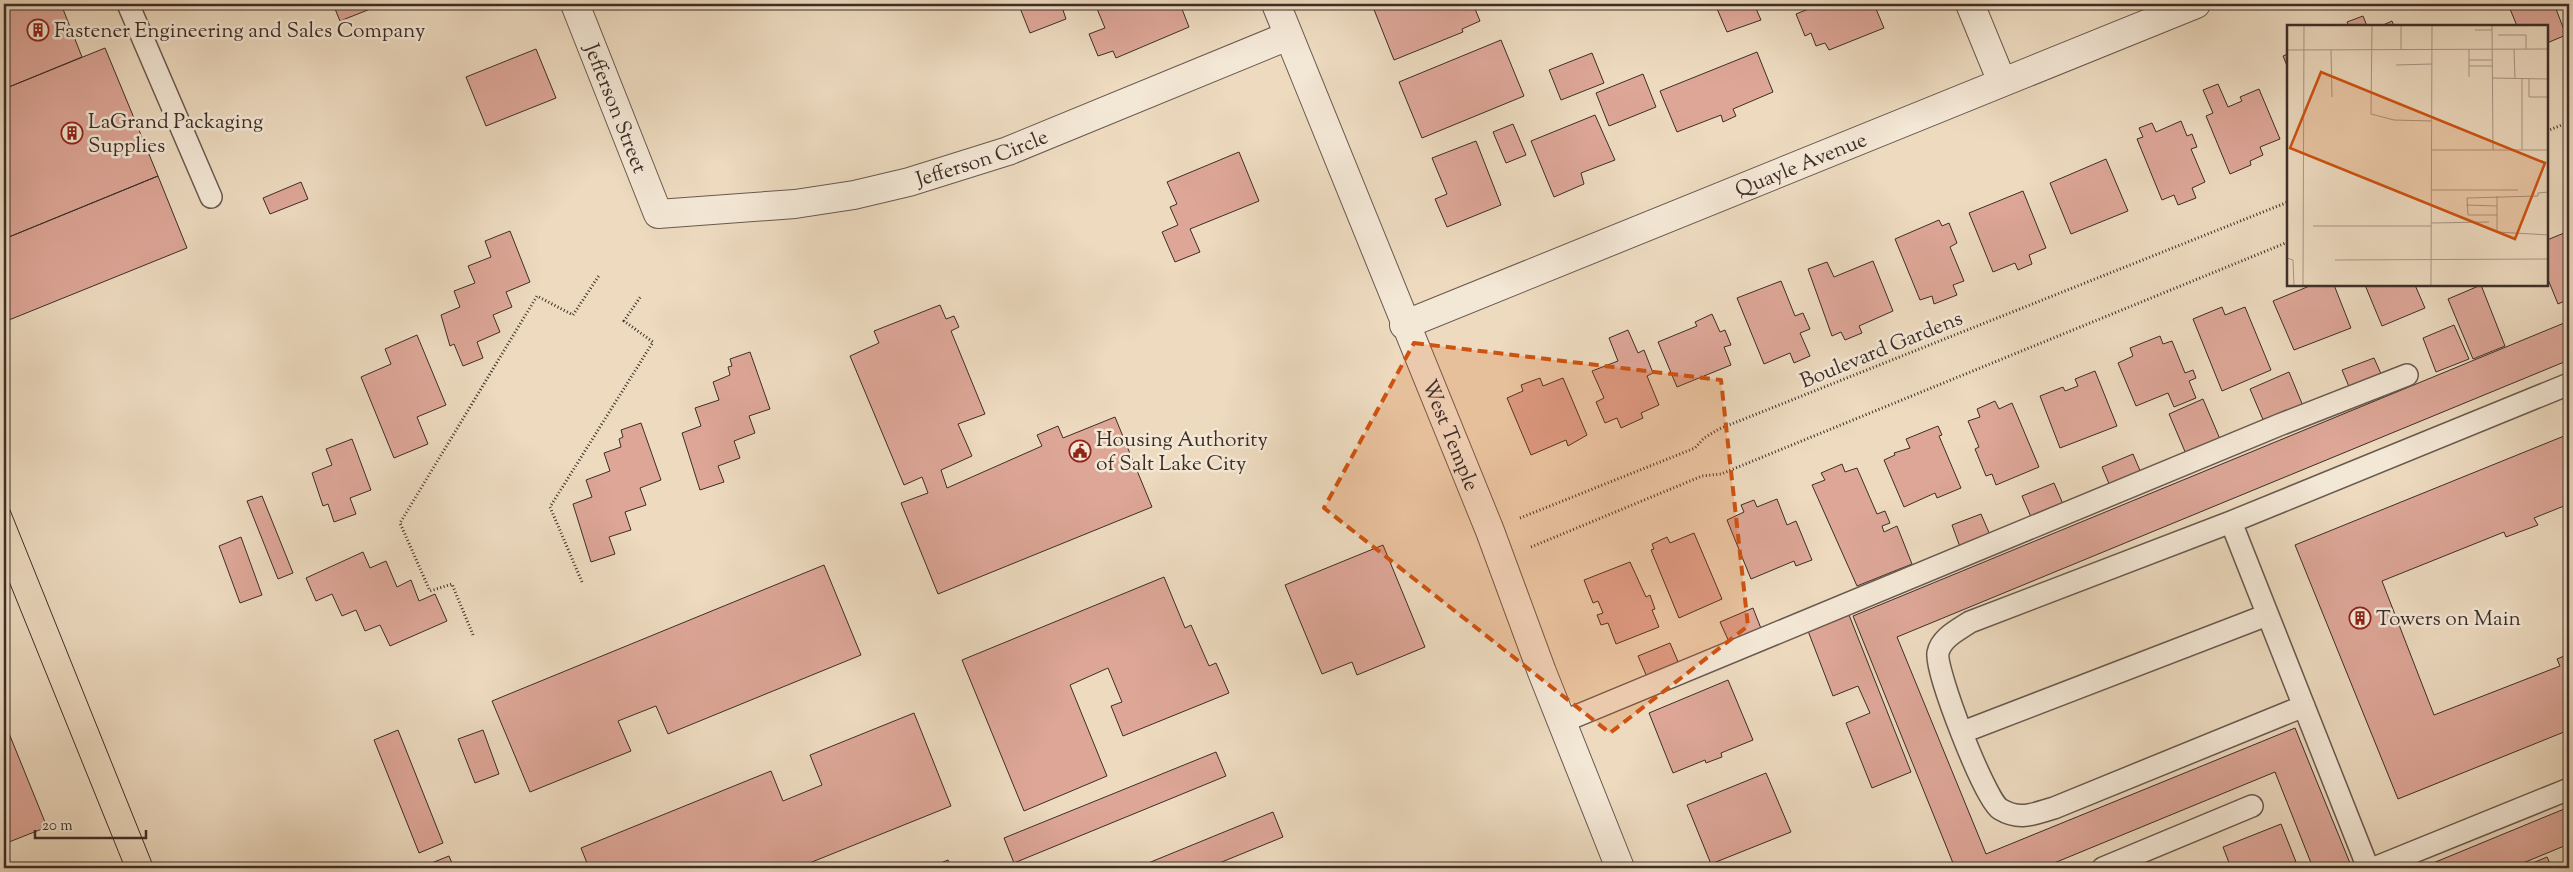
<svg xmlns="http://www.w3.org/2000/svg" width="2573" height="872" viewBox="0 0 2573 872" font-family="'Sorts Mill Goudy',serif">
<rect width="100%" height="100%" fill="#eddabf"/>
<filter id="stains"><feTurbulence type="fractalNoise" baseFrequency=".004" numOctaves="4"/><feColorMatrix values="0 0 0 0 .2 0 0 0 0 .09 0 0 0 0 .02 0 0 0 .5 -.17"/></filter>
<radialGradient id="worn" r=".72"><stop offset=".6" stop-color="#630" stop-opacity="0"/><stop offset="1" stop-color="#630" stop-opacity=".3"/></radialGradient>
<path fill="#dda697" stroke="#3d2e28" d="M4,4h57l21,53 -78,32z
M333,4h50l-43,17z
M1031,4h30l5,15 -36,14 -10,-25z
M1095,4h85l9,23 -73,31 -3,-7 -15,5 -9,-22 16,-6z
M1381,4h92l7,17 -18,8 1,3 -69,28 -21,-53z
M1715,4h39l7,16 -34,12z
M1821,4h53l10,24 -55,22 -4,-7 -9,3 -5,-13 -6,3 -9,-22z
M2508,4h53l1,2 -6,3 10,26 -19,8v-17h-30z
M2363,16l4,10h-18l-2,-4z
M2392,21l2,5h-13z
M1501,40l23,56 -102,42 -23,-56z
M105,48l53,128 -154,63v-150z
M536,49l20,49 -70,28 -20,-49z
M1757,52l16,40 -40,17 3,7 -13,6 -2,-7 -44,17 -17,-41z
M1592,53l12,30 -43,17 -12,-30z
M2288,54v14l-5,-12z
M1643,74l13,33 -47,19 -13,-33z
M2218,84l10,23 14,-6 -2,-4 19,-8 21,50 -20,8 3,8 -13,6 1,4 -21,9 -24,-58 7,-3 -10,-23z
M1595,115l20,45 -34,13 3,11 -30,13 -23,-56z
M2181,121l6,15 5,-2 5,13 -6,2 14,33 -13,6 4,10 -18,7 -4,-10 -12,5 -25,-61 6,-2 -4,-9 13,-5 4,9z
M1513,124l13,31 -20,8 -13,-31z
M1476,141l25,64 -54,22 -12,-28 12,-5 -15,-36z
M1239,152l20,49 -69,28 10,23 -25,10 -13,-30 16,-7 -8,-18 7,-3 -10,-22z
M2106,159l22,52 -57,23 -21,-51z
M158,176l29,72 -183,74v-83z
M301,182l7,17 -38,15 -7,-16z
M2023,191l23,57 -17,7 3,9 -14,6 -3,-7 -22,9 -24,-59z
M1939,220l3,6 7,-3 8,20 -7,4 14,34 -11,4 4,10 -23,9 -2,-8 -12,4 -25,-61z
M510,231l20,51 -24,10 6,15 -19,8 7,17 -23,10 6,16 -20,8 -9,-22 -4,2 -9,-31 19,-8 -6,-16 21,-8 -7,-17 23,-9 -6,-16z
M2569,231v68l-11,5 -11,-27v-37z
M1873,261l20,50 -34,15 3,7 -17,7 -4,-8 -9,4 -24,-67 19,-7 7,15z
M1781,281l14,35 8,-3 7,16 -10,4 10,23 -16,7 -4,-10 -26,11 -27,-66z
M2312,285h22l17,43 -57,22 -21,-49z
M2365,285h50l10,23 -43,18z
M2481,285l24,61 -32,13 -25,-60z
M940,305l6,14 8,-3 5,11 -8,4 34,83 -27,10 14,32 -31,14 6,18 95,-42 -5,-11 21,-9 5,12 52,-21 37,90 -214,87 -37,-91 27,-10 -6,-16 -18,8 -54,-129 29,-13 -5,-12z
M2222,307l3,8 20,-8 26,63 -49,21 -29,-72z
M1712,314l8,18 5,-2 6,15 -7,2 7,18 -54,22 -19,-45 39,-16 -2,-4z
M2569,321v39l-672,277 89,217 309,-126 57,140h-39l-38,-96 -233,96h-87l-102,-252z
M2454,325l15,34 -33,13 -13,-34z
M1628,330l10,23 6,-3 9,23 -6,3 12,29 -18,8 2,5 -22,10 -4,-10 -12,5 -9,-21 8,-4 -12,-27 26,-10 -9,-23z
M417,335l29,70 -29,12 11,27 -34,14 -33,-81 30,-13 -6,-15z
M2160,336l3,8 9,-3 13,32 8,-3 3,8 -7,3 7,17 -22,9 -6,-14 -32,13 -18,-43 15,-7 -3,-8z
M750,352l20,57 -21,7 6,17 -21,8 6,17 -22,8 6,16 -24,8 -18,-57 19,-7 -6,-18 24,-8 -6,-18 17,-7 -2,-8 4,-1 -2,-7z
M2374,358l8,18 -32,13 -8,-19z
M2095,371l22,55 -57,22 -20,-52 23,-9 2,4 13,-5 -3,-7z
M2289,372l14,34 -39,16 -14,-33z
M1540,378l3,8 20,-8 24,57 -19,11 -2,-6 -35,15 -24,-57 16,-7 -2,-6z
M2203,399l17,40 -34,15 -17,-40z
M1995,401l4,8 13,-6 27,64 -43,18 -4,-11 -6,2 -11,-27 4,-2 -11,-26 12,-4 -3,-8z
M641,423l20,57 -21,8 6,17 -21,7 6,18 -22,7 6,17 -24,8 -18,-58 19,-7 -6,-17 24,-9 -6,-18 17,-6 -2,-8 4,-2 -2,-7z
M1938,426l4,9 -3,1 22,52 -24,10 -2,-5 -31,14 -20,-47 11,-5 -1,-2 16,-5 -4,-9z
M2569,434v70l-35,14 4,7 -32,12 -2,-5 -122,49 52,134 126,-49 -3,-7 12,-5v76l-171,69 -103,-254z
M352,439l19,51 -21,8 6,16 -22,8 -6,-18 -5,2 -11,-33 20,-8 -6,-16z
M2133,454l8,19 -31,13 -8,-19z
M1842,464l3,8 12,-4 20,46 8,-3 5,12 -8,3 2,6 13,-6 15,38 -55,22 -45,-101 13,-5 -4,-7z
M2054,483l9,21 -32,13 -9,-21z
M262,496l31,77 -15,6 -31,-78z
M1777,499l10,26 9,-4 16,39 -16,6 -2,-5 -43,18 -24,-59 17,-8 -3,-7 13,-5 3,7z
M1981,514l9,21 -30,12 -8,-22z
M1694,533l28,66 -43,19 -28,-68 3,-1 -2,-5 15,-7 3,6z
M241,537l21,58 -22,8 -21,-57z
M1383,545l42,102 -68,28 -5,-13 -30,12 -37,-89z
M363,552l7,16 16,-7 11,26 14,-7 8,21 16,-7 12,27 -57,25 -10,-21 -15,6 -9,-21 -14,6 -10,-22 -16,7 -10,-23z
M1630,562l16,35 4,-2 5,14 -3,1 7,17 -43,17 -8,-21 -7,2 -4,-10 6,-2 -5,-12 -5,2 -9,-23z
M824,565l37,90 -193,79 -12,-28 -38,15 13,30 -101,41 -38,-91z
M1164,577l21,51 6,-3 18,41 7,-3 13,30 -106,43 -12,-30 11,-4 -14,-34 -38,17 37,91 -83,35 -62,-151z
M1753,608l9,23 -32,13 -10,-22z
M1849,615l62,157 -39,16 -26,-65 24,-10 -12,-27 -25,10 -25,-65z
M1670,643l9,21 -32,13 -9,-21z
M1728,680l25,60 -32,13 1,4 -16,6 -1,-3 -32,13 -24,-60z
M914,713l37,93 -154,62h-208l-8,-20 190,-77 12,30 39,-16 -12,-30z
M4,721l43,106 -43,17z
M398,730l45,113 -24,10 -45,-113z
M483,730l16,44 -24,9 -17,-44z
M1216,752l10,24 -212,87 -10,-25z
M1766,773l25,59 -80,32 -24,-59z
M2569,807v37l-58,24h-90z
M1273,812l10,25 -76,31h-71z
M2281,824l15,38 -14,6h-51l-8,-21z
M449,856l5,12h-29l-1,-2z
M2547,857l5,11h-22l-2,-3z
M948,860l4,8h-24z"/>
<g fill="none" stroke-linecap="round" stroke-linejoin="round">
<g stroke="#69594e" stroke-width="24">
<path id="service" d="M128,4l83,193
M2231,522l137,346
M2304,706l-250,102c-21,6 -34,13 -54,1 -15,-9 -65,-138 -62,-156 3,-15 20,-23 32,-31l261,-100 338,-138
M1562,722l717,-297 128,-50
M1963,732l304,-117
M2103,868l149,-62
M2374,868l195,-79"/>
</g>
<g stroke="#69594e" stroke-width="30">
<g id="minor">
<path id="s1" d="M575,4l83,210 137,-10 59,-9 55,-13 99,-31 280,-115"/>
<path id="s2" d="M1276,4l214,527 52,141 78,196"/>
<path d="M1970,4l32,78"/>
<path id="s3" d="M1404,325l792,-321"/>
</g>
</g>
<path stroke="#3d2e28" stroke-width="3" stroke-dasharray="1 2.5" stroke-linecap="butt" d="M2547,131l22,-9
M1520,518l175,-70 9,-10 15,-9 569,-227
M1531,547l171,-71 19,-2 567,-232
M582,582l-32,-75 103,-165 -29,-21 17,-25
M473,635l-21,-51 -22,7 -30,-68 137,-227 36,19 27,-41"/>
<use href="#service" stroke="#f3e7d5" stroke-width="21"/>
<use href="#minor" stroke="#f3e7d5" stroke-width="28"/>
<path stroke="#3d2e28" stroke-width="1" d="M4,495l150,373
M4,569l121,299"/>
</g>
<path fill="#ce5310" fill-opacity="0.2" stroke="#ce5310" stroke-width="4" stroke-dasharray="10 6" stroke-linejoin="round" d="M1414,343l307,37 27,246 -138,107 -286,-225z"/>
<defs>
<g id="building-ring" transform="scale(1.125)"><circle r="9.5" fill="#f3e7d5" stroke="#8f2418" stroke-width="1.5"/><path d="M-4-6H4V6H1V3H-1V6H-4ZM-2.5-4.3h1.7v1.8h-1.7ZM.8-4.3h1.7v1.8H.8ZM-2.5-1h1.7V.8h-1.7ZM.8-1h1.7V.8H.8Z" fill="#8f2418"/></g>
<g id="civic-ring" transform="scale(1.125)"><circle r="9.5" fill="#f3e7d5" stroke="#8f2418" stroke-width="1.5"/><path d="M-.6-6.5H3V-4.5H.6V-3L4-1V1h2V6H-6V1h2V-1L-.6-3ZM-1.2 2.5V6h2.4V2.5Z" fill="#8f2418"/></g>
</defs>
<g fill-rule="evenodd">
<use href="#building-ring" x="38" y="30"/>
<use href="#building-ring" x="72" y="133"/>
<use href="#civic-ring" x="1080" y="451"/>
<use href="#building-ring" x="2360" y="618"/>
</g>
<g text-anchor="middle" stroke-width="5" stroke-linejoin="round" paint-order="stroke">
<g font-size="21" fill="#3d2e28" stroke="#f3e7d5" text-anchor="start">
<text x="54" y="37">Fastener Engineering and Sales Company</text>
<text x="88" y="128">LaGrand Packaging<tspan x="88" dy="24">Supplies</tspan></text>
<text x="1096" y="446">Housing Authority<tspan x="1096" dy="24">of Salt Lake City</tspan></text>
<text x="2376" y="625">Towers on Main</text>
</g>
<g font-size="21" fill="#3d2e28" stroke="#f3e7d5">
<text dy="7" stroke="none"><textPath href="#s1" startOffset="112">Jefferson Street</textPath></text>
<text dy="7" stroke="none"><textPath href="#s1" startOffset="556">Jefferson Circle</textPath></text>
<text dy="7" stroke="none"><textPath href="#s3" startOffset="428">Quayle Avenue</textPath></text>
<text transform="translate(1881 349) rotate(-22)" y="7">Boulevard Gardens</text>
<text dy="7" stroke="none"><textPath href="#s2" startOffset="465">West Temple</textPath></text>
</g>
</g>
<g transform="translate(2287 25)">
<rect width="261" height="261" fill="#eddabf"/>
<path fill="none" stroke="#a79583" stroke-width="1" d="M85,0l-1,89 23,6 38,1M205,0l1,125M188,5h17M211,10h28v14M114,24v-24M227,24l1,29M0,25l262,-1M44,25l1,47M182,35h23M109,40l36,-1M182,41h23M182,52v-28M205,53l57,1M242,54v18h20M145,125h117M235,125v-72M145,165h86M210,171v36l52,3M179,180l31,1M210,190h-29l-1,-17 71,-2v-3l11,-1M144,198l58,-1M26,201h118M0,233l6,2 1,26M48,235l214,-1M16,261l1,-261M144,261l1,-261"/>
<path fill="#ce5310" fill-opacity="0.15" stroke="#ce5310" stroke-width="2.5" d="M34,47l224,91 -30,76 -225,-91z"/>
<rect width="261" height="261" fill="none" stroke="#3d2e28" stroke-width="2.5"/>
</g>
<rect width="2573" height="872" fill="none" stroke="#eddabf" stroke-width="20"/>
<rect x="5" y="5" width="2563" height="862" fill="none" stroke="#3d2e28" stroke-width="2.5"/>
<rect x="10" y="10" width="2553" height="852" fill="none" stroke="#3d2e28"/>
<path d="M35 830v8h111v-8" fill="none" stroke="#3d2e28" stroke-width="2.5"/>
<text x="42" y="830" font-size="15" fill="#3d2e28" stroke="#f3e7d5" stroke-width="4" paint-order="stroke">20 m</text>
<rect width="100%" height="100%" filter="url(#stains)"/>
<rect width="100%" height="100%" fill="url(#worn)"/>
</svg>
